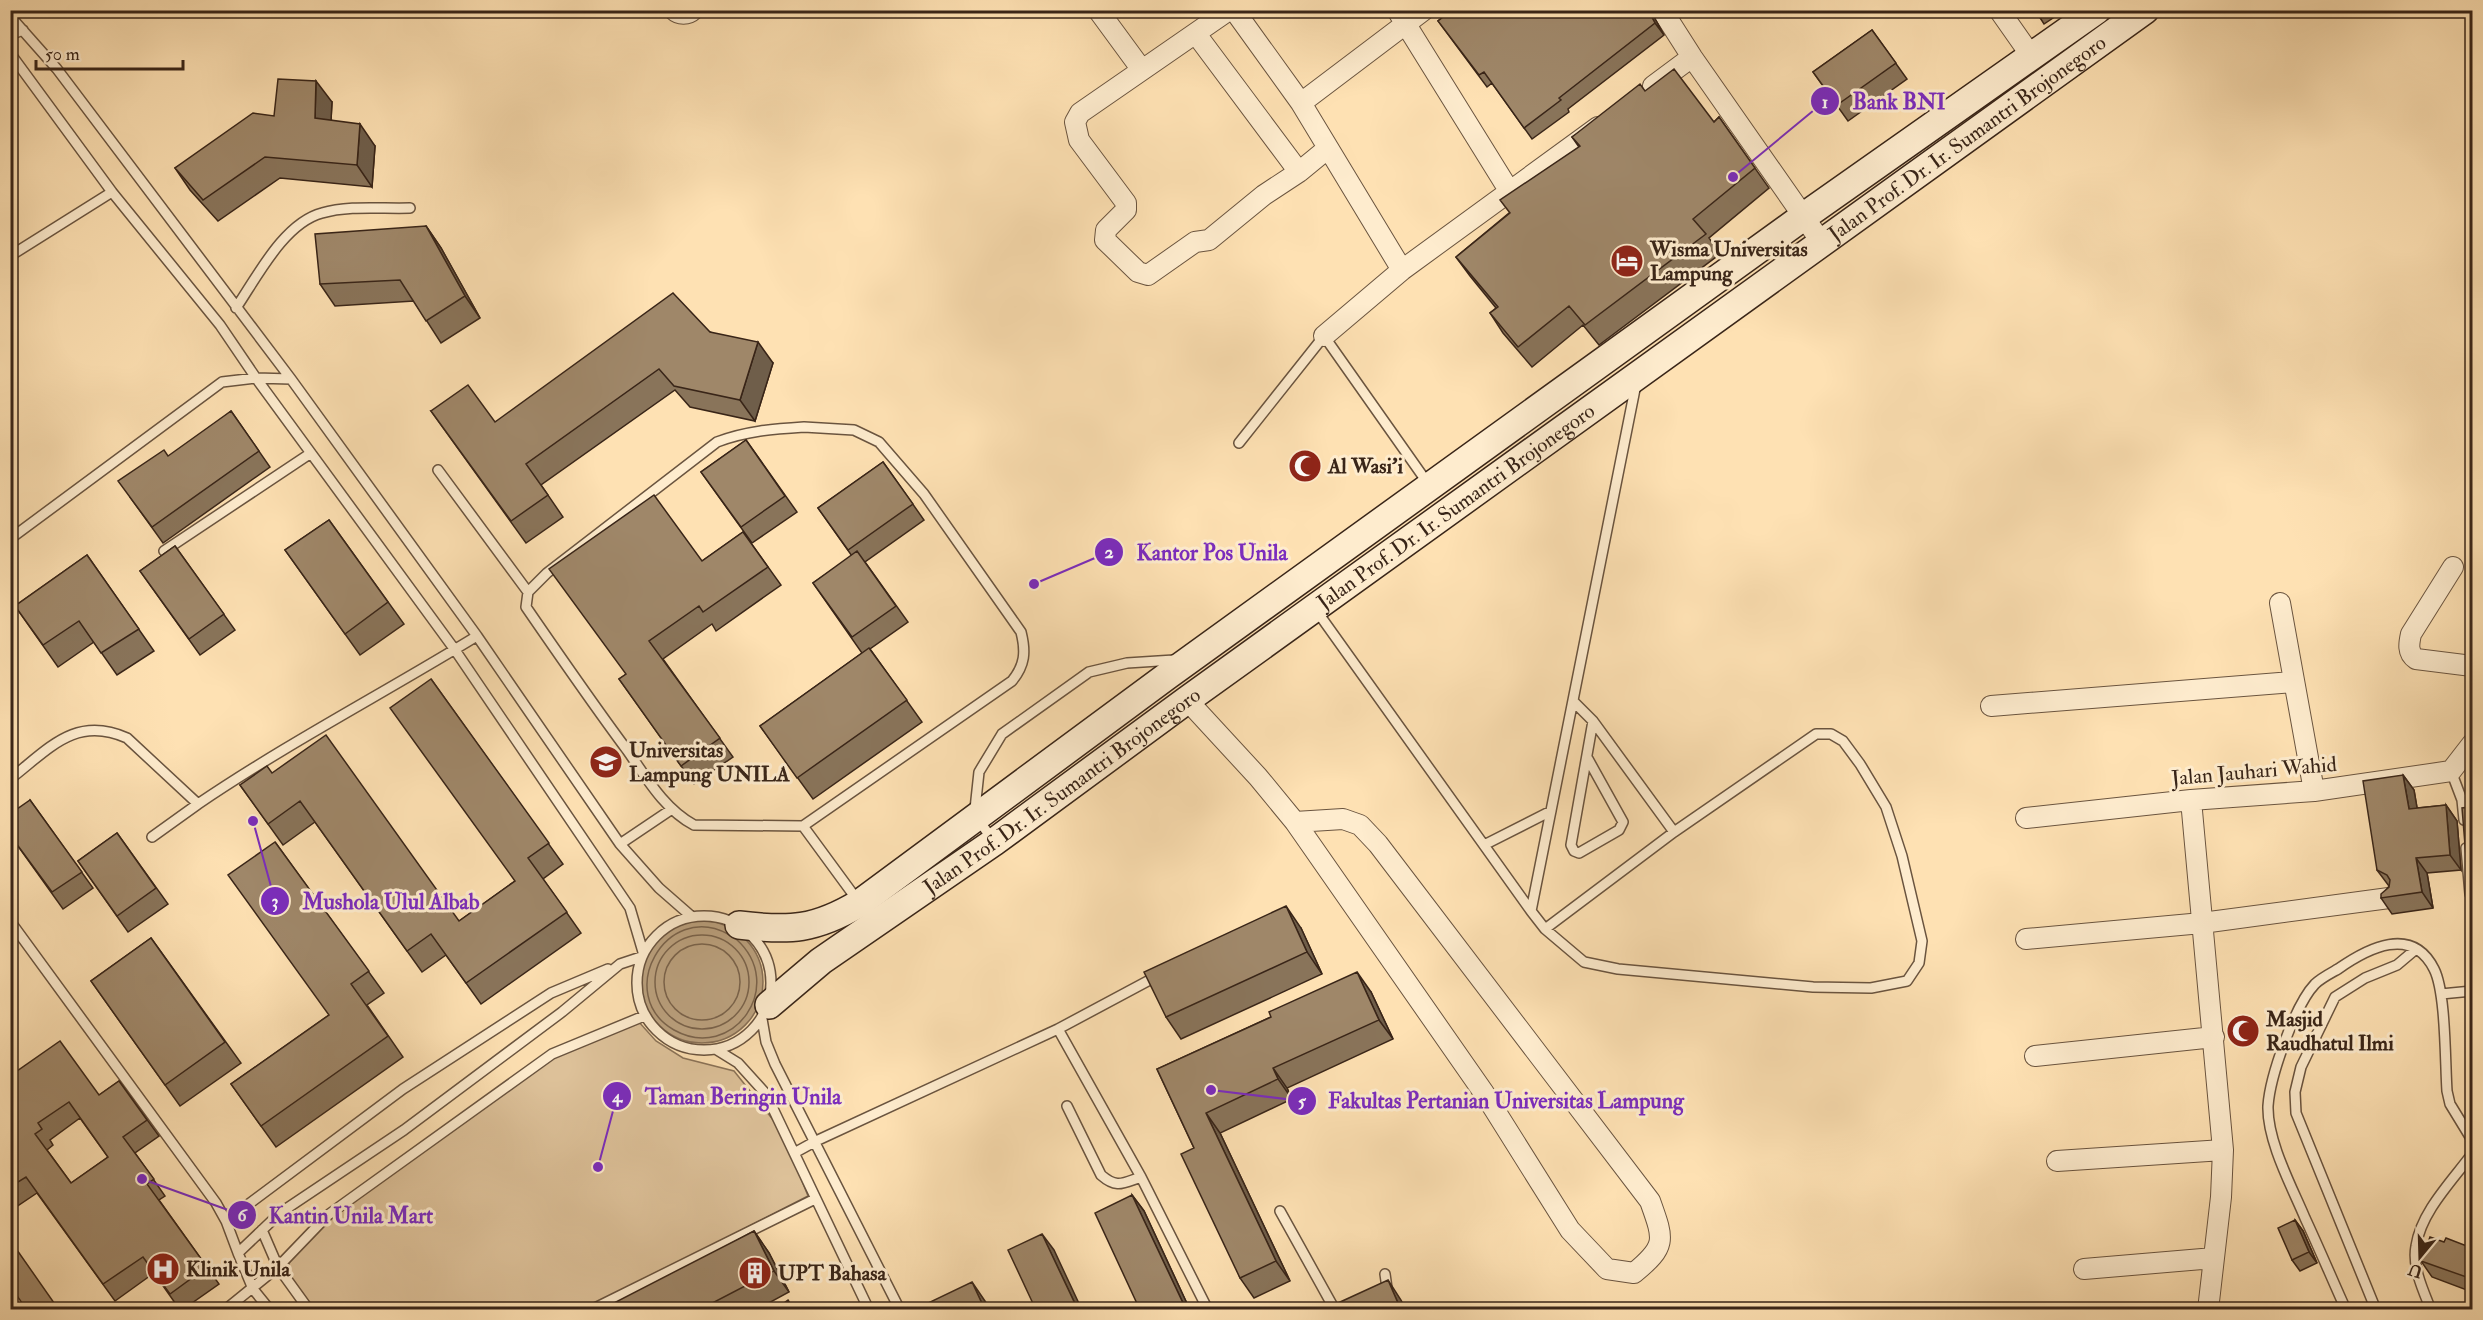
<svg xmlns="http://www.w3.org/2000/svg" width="2483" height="1320" viewBox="0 0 2483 1320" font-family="'IM FELL Double Pica',serif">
<rect width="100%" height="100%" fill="#fee1b3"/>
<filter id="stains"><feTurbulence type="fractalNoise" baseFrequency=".00333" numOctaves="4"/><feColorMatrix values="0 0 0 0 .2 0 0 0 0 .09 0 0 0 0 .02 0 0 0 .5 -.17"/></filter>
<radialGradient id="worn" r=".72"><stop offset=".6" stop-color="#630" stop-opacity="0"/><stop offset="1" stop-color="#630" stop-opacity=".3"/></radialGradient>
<path fill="#ddc199" stroke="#8b7358" stroke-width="1.5" d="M638,1021l18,20 27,17 51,13 48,60 26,65 -221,113h-273l-25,-33v-13l7,-11 34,-36 220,-159z"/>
<path fill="#bba17e" stroke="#876f55" stroke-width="1.5" d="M641 982a61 61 0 1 1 122 0a61 61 0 1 1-122 0Z"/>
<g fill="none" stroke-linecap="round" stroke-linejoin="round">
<path stroke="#7a634b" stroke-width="1.5" d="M728,934c-62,-34 -115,61 -54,96 59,33 114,-45 62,-91
M655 982a47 47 0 1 1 94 0a47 47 0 1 1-94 0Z
M664 982a38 38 0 1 1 76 0a38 38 0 1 1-76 0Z"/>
<g stroke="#6a543f" stroke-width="12">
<path id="lane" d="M10,16l47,53 234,310 186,257 143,208 39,44 32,28
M10,35l13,-5
M10,53l102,139 108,133 36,53 199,272 175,258 13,44
M10,256l102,-64
M236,308c21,-31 48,-85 86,-95 27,-8 60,-4 88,-5
M804,427l50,3 25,12 45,52 97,138c5,20 4,33 -9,49l-209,145 -109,-1c-30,-16 -48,-48 -67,-75 -35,-47 -68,-95 -101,-143l2,-15 19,-19 170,-131c29,-11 56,-13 87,-15z
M1239,443l85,-107 105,149
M438,470l90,122
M10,539l212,-157 34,-4 35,1
M164,551l147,-98
M1316,610l215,301 14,18 39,33 34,7 195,18 58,1 36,-7 12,-18 3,-22 -20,-85 -16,-49 -26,-43 -17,-23 -12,-7h-15l-142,98 -129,97
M1573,701l20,20 81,111
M1588,759l35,63 -4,8 -40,23 -5,-2 -3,-6 22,-124
M2451,771l11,29 2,20
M10,779c39,-30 65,-64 117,-41l71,66c90,-61 186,-111 279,-168
M803,826l55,75
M152,837l46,-33
M993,840l-16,-22 -2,-9 4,-37 23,-38 87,-62 38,-9 47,-3
M620,844l52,-35
M1484,845l67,-34
M2466,848l4,46
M1531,911l105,-527
M637 983a67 67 0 1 1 134 0a67 67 0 1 1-134 0Z
M10,921l206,282 10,18 12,32
M2441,994l31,-3
M762,1019l4,23 9,22 125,246
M1058,1029l101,-54
M717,1050l21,13 28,31 103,216
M1067,1106l34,69c16,14 22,8 40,2
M796,1152l20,-11 242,-112 83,148 67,133
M1280,1211l55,99
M226,1221l177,-132 148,-96 57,-24
M262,1230l16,37 31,43
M1383,1290l4,-2 -2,-14
M225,1310l53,-43 50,-52 224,-161 92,-38
M270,1310l-17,-21 -15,-36 42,-40 124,-83 158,-118 58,-48 21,-7
M591,1310l224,-111
M2346,1310c-14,-31 -27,-62 -41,-92 -13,-31 -38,-77 -37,-112 2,-30 27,-101 47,-122 6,-6 16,-11 23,-15 30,-21 74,-44 96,0 12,23 11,93 13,122l3,13 22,36
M2376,1310l-80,-197 -1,-21 6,-25 34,-70 30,-19 32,-13 19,-16
M2431,1310c-8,-20 -19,-43 -15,-64 5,-34 36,-65 56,-92"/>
</g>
<g stroke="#6a543f" stroke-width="22">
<path id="street" d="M674,10c5,5 14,5 19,0
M1098,10l44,60
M1229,10l-149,103 -5,9 4,18 47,63v7l-20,20 -1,10 33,32 10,3 47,-33 14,-2 55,-45 35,-23 28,-23
M1234,10l67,93 101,167
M1397,10l113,182
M1662,10l30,47 130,186
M1999,10l33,47
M1196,34l103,138
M1653,86l39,-29
M1301,103l123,-93
M1324,336l78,-66 196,-143
M2453,567l-42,67c-2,9 -4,19 5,25l56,7
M2280,603l34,188
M1187,700l71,77 37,45 189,271 86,137 37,39 27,4c33,-27 30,-33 16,-72l-272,-357 -18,-19 -17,-6 -48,3
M1991,706l302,-24
M2191,800l32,350 -2,47 -13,113
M2026,818l165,-18 123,-9 137,-20 21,-27
M2026,939l176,-16 187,-25
M2035,1056l179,-19
M2057,1161l166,-11
M2084,1269l130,-11"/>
</g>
<g stroke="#392518" stroke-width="30">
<g id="secondary">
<path d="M739,925c51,6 76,5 121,-22l307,-227 636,-459 294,-207"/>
<path id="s1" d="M769,1005l52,-44 173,-119 193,-142 958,-690"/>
</g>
</g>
<use href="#lane" stroke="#feecce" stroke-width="9"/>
<use href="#street" stroke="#feecce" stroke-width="20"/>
<use href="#secondary" stroke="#feecce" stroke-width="27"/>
</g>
<path fill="#89745a" stroke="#392518" stroke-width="1.5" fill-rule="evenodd" d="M1452,10h198l14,25 -96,74 1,3 -37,27 -40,-56 -5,4 -49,-66z
M2035,10h30l-21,14z
M1872,30l35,49 -59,42 -35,-49z
M1645,91l69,31 5,-5 50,71 -60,50 11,16 -121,91 -16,-20 -51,42 -29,-34 -13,-20 6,-5 -26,-32 -14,-19 53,-44 70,-66 -7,-10z
M332,102l-1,18 44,26 -3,41 -92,-9 -62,43 -28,-31 -15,-22 99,-52z
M426,226l15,22 39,70 -39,25 -27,-42 -79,5 -15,-22z
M710,332l63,31 -18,58 -65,-14 -15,-17 -134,95 22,32 -37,26 -95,-132 64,11z
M231,411l39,56 -107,76 -33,-46z
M746,440l51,72 -45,31 -51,-71z
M883,462l41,58 -59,42 43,60 -38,27 52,73 -109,77 -53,-73 102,-73 -49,-70 39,-27 -34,-48z
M329,520l75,104 -44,31 -75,-105z
M743,532l38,53 -65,46 -4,-7 -49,35 70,98 -39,27 -75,-105 6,-4 77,-114z
M175,546l60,84 -35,25 -60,-84z
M87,555l67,96 -37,24 -23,-33 -36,25 -43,-61z
M431,679l132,185 -20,15 38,54 -100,71 -35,-49 -24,17 -107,-150 -32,23 -43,-60 32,-12 187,148 56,-40z
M2403,775l11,15 3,18 29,-3 11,16 4,49 -34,3 6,35 -41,6 -11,-16 8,-12 -12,-16z
M30,800l63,88 -30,21 -53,-74z
M2472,800v66l-6,-9 3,-50z
M117,833l51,71 -40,28 -50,-71z
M275,842l109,151 -17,12 36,52 -127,90 -45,-63 98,-69z
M1301,928l21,46 -141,65 -15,-22z
M151,938l90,125 -61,43 -89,-125z
M1371,992l22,47 -106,49 5,11 -72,34 70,148 -36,17 -14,-20 -46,-130 -37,-79 114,-52z
M10,1076l89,19 20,-14 40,55 -24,17 30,43 -6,4 60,84 -37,26h-2l-26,-37 -39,28 -78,-108 -27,18zM80,1118l28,39 -37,26 -24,-33 6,-5 -3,-5z
M1132,1195l12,16 46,99h-50z
M2295,1220l8,11 14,32 -17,8 -8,-11z
M754,1231l15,22 20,39 -33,18h-146z
M2444,1242l28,6v44l-40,-15 -11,-16z"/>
<path fill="#6f5e4a" stroke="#392518" stroke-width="1.5" d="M1648,10h2l14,25 -9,-12z
M316,81l16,21 -2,37 -15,-21z
M360,124l15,22 -3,41 -15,-22z
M426,226l15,22 39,70 -15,-22z
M758,342l15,21 -18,58 -15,-21z
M2403,775l11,15 6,35 -11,-16z
M2446,805l11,16 4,49 -11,-15z
M2416,858l11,15 6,35 -11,-16z
M1286,906l15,22 21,46 -15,-22z
M1357,972l14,20 22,47 -14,-19z
M1273,1068l14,20 5,11 -14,-20z
M1206,1113l14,20 70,148 -14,-20z
M1132,1195l12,16 46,99h-2l-5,-7z
M2295,1220l8,11 14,32 -8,-11z
M754,1231l15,22 20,39 -15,-21z
M1042,1234l12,16 28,60h-4z
M1388,1280l13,20 5,10h-5z
M972,1282l15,22 3,6h-5z"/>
<path fill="#9f8769" stroke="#392518" stroke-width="1.5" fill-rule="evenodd" d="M1452,10h196l7,13 -96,75 2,2 -37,28 -40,-56 -5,3 -41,-54z
M1872,30l24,33 -59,42 -24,-33z
M1674,69l40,53 5,-5 36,51 -62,51 13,15 -121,91 -16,-19 -51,41 -28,-34 8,-6 -42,-50 54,-44 -10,-13 80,-54 -8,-9 68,-53 5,7z
M278,79l38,2 -1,37 45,6 -3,41 -92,-8 -62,43 -28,-32 78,-55 21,3z
M426,226l39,70 -39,25 -26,-41 -80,4 -5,-50z
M673,293l37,39 48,10 -18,58 -66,-14 -15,-17 -133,95 22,31 -37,26 -80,-110 37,-26 27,37z
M231,411l28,40 -107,76 -34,-46 46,-31 4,6z
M746,440l39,56 -44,31 -40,-55z
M883,462l30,42 -65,46 -30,-42z
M654,495l48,66 41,-29 25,35 -65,45 -4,-6 -50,35 71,97 -39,28 -62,-87 7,-5 -77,-105z
M329,520l59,82 -43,32 -60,-84z
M175,546l49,68 -35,25 -49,-68z
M857,551l39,55 -44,31 -39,-54z
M87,555l52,74 -38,24 -22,-32 -36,24 -28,-39z
M869,648l38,52 -110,78 -37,-52z
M431,679l118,164 -21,15 39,54 -101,71 -35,-49 -24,17 -107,-150 -32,23 -28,-39 27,-19 5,7 54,-38 133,186 56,-40 -125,-173z
M2403,775l6,34 37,-4 4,50 -34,3 6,34 -41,6v-4l8,-7 1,-7 -3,-5 -10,-5 -14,-89z
M30,800l52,72 -30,20 -42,-57v-21z
M2468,800h4v57h-6l-4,-49 7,-1z
M117,833l39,55 -39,28 -39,-55z
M275,842l94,129 -18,13 37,52 -127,90 -30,-42 98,-69 -101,-140z
M1286,906l21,46 -141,65 -22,-45z
M151,938l74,104 -60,43 -74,-104z
M1357,972l22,48 -106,48 5,11 -72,34 70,148 -36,17 -59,-124 13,-6 -37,-79 114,-52 -2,-5z
M60,1041l39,54 20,-14 28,39 -24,17 31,42 -7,5 60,83 -37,27 -27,-37 -40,27 -77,-107 -16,10v-111zM69,1102l39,55 -37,26 -36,-49 7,-5 -4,-6z
M1132,1195l51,108 -14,7h-29l-45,-97z
M2295,1220l14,32 -17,8 -14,-32z
M754,1231l20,40 -75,39h-89l-2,-4z
M1042,1234l36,76h-42l-28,-60z
M2430,1237l14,5 2,-4 26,10v31l-51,-18z
M10,1240l49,70h-32l-17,-24z
M1388,1280l13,30h-60l-3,-7z
M972,1282l13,28h-54l-3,-7z
M788,1300l6,10h-20z"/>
<defs>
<g id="hotel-disc" transform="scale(1.725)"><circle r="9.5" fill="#8f2418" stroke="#feecce"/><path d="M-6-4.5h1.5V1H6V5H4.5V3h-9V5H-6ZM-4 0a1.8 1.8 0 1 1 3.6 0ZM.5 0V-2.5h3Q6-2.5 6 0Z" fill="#fff"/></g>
<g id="mosque-disc" transform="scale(1.725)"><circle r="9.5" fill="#8f2418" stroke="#feecce"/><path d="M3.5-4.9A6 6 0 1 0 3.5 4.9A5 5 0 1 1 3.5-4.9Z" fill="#fff"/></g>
<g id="university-disc" transform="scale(1.725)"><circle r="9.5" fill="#8f2418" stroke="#feecce"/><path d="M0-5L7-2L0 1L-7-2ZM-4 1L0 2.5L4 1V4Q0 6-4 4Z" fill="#fff"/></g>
<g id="hospital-disc" transform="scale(1.725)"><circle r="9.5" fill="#8f2418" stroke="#feecce"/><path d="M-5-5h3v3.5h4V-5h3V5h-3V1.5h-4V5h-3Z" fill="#fff"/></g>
<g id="building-disc" transform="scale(1.725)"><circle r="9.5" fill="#8f2418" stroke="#feecce"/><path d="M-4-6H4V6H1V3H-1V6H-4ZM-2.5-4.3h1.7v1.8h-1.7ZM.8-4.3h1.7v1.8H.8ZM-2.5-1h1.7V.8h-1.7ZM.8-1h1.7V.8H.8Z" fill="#fff"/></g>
</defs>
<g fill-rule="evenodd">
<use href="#hotel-disc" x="1627" y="261"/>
<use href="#mosque-disc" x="1305" y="466"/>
<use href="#university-disc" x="606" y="762"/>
<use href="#mosque-disc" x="2243" y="1031"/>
<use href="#hospital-disc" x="163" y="1269"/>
<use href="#building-disc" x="755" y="1273"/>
</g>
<g text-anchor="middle" stroke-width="6" stroke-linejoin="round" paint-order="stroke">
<g font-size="21" fill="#392518" stroke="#feecce">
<text dy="7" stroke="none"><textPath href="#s1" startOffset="1479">Jalan Prof. Dr. Ir. Sumantri Brojonegoro</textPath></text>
<text dy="7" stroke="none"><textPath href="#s1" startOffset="849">Jalan Prof. Dr. Ir. Sumantri Brojonegoro</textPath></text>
<text transform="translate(2254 771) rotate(-5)" y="7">Jalan Jauhari Wahid</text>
<text dy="7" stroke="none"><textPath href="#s1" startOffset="363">Jalan Prof. Dr. Ir. Sumantri Brojonegoro</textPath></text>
</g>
<g font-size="21" font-weight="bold" fill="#392518" stroke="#feecce" text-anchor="start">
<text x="1650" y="256">Wisma Universitas<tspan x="1650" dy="24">Lampung</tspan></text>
<text x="1328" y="473">Al Wasi'i</text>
<text x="629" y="757">Universitas<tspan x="629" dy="24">Lampung UNILA</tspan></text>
<text x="2266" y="1026">Masjid<tspan x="2266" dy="24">Raudhatul Ilmi</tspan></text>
<text x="186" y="1276">Klinik Unila</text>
<text x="778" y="1280">UPT Bahasa</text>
</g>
</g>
<path fill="none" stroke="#7b2cbf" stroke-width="2" d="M1733 177L1825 101M1034 584L1109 552M253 821L275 901M598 1167L617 1096M1211 1090L1302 1101M142 1179L242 1215"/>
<g fill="#7b2cbf" stroke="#feecce" stroke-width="2">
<circle cx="1733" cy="177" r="6"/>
<circle cx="1034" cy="584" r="6"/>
<circle cx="253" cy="821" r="6"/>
<circle cx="598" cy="1167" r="6"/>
<circle cx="1211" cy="1090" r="6"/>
<circle cx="142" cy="1179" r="6"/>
<circle cx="1825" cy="101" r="15"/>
<circle cx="1109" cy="552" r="15"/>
<circle cx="275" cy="901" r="15"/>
<circle cx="617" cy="1096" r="15"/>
<circle cx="1302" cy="1101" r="15"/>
<circle cx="242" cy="1215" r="15"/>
</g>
<g font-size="18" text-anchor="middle" font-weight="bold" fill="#fff">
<text x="1825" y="108">1</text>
<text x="1109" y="558">2</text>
<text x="275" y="907">3</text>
<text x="617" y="1102">4</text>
<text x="1302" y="1107">5</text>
<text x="242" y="1221">6</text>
</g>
<g font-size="22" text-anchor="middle" font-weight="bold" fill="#7b2cbf" stroke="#feecce" stroke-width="6" stroke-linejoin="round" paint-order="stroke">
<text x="1899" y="109">Bank BNI</text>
<text x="1212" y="560">Kantor Pos Unila</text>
<text x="391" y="909">Mushola Ulul Albab</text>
<text x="743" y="1104">Taman Beringin Unila</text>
<text x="1506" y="1108">Fakultas Pertanian Universitas Lampung</text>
<text x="351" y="1223">Kantin Unila Mart</text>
</g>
<rect width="2483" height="1320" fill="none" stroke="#fee1b3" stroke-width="36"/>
<rect x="12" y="12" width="2459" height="1296" fill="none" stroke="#392518" stroke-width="3"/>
<rect x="18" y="18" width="2447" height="1284" fill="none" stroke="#392518" stroke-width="1.5"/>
<g transform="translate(2420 1257) rotate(199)" stroke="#feecce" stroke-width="4.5" paint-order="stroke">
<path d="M0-4.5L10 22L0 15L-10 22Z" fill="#392518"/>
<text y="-9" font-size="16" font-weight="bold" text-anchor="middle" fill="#392518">U</text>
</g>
<path d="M36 60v9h147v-9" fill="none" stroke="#392518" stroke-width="3"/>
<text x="45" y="60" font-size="18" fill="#392518" stroke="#feecce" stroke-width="4.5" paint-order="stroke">50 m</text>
<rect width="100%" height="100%" filter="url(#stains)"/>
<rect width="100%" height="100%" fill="url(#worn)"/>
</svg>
